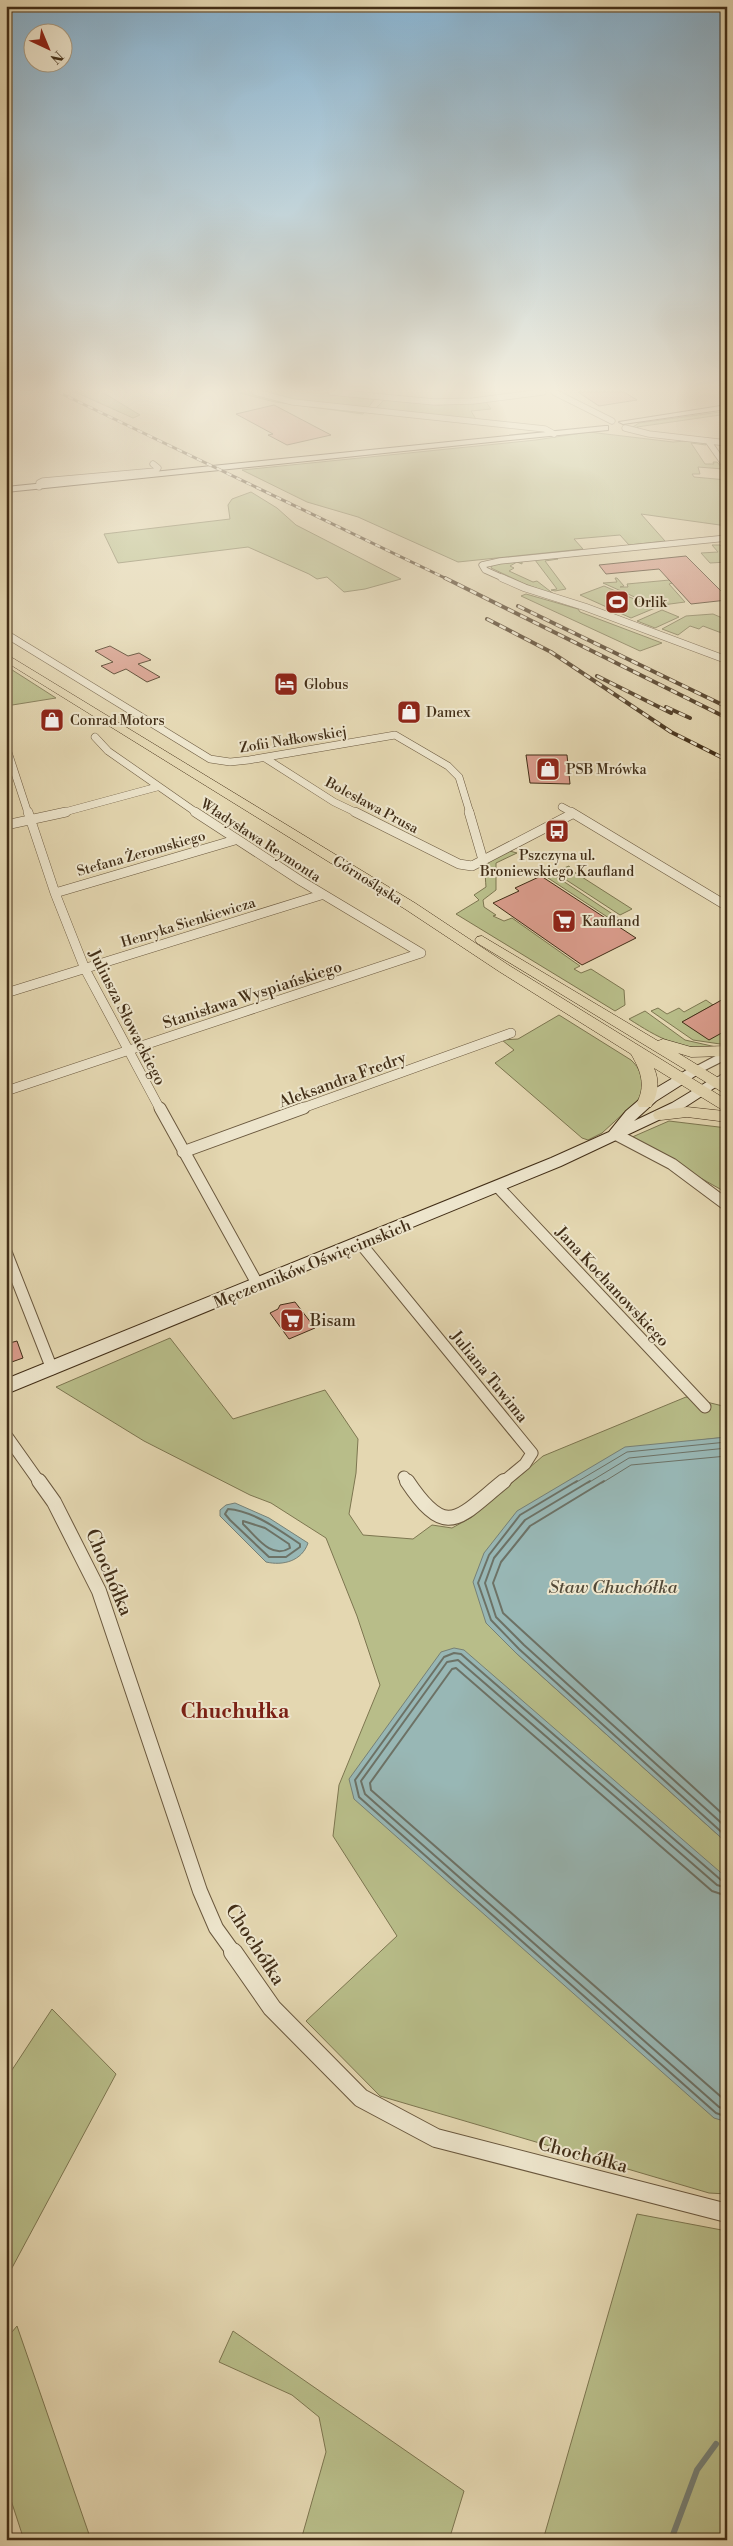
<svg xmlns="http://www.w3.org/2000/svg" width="733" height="2546" viewBox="0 0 733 2546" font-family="'Libre Bodoni',serif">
<rect width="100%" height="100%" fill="#e4d7b1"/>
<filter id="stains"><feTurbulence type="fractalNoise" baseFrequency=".004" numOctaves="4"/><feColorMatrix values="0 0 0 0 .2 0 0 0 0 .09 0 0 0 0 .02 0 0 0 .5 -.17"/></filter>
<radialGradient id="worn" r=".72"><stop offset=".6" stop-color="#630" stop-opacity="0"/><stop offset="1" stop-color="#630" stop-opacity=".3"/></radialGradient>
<path fill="#b8bd89" stroke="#7d7650" d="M75,392h27l38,23 -7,3z
M244,392h78l52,6v2l-11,14 -88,-12 -35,-9z
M385,399l54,6 47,-3 5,7 -20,2 6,10 -102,-12z
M727,411v3l-90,13 8,6 -12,-6 6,-4z
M589,432l84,10 13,-1 19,2 1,2 -15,-2 14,21h9l-1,-2h4l6,7 -25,-2 2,7h-8l2,3 33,3v46l-86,-12 24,27 -36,4 -9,-10 -46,4 9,10 -125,13 -100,-45 -51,-15 -65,-32 294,-30z
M251,492l26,16 19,17 105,54 -36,10 -21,3 -17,-15 -10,2 -8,-5 -61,-27 -130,16 -14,-29 126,-15 -2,-14 4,-6z
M712,545h8l7,6v11l-17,1 -9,-10 17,-1z
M555,558l3,1 -13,2 21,28 -11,2 -4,-1 6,-1 -22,-29 -7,-1z
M522,560v4l-5,-2 -7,4 4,2 -5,3 24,11 4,-1 18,14 -30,-11 -34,-16 2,-4z
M615,578h2l7,8 -4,1h8l-1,-3 64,-6 -22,6 16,18 -30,4 -52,-23 14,-1z
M604,586l51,22 -24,10 -51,-23z
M526,594l52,15 2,3 82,31 -22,8 -119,-55z
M662,610l17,7 -24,11 -18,-7z
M713,614l14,6v15l-24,-9 -4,3 -9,-3 -12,9 -16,-6 24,-13z
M6,666l50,32 -50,8z
M506,850l11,3 -21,10v27l-13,10 1,7 12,8 -3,1 11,5 8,-3 68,48 -6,3 7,4 10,-4 33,21 1,15 -10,6 -159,-97 23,-14 -5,-5 12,-8c-2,-24 0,-25 20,-37z
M569,866l2,4 61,39 -12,6 -66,-43z
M551,873l69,46 -5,3 -70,-46z
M706,1000l7,5 -31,17 40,10 5,3v10l-34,-5 -42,-29 7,-3 9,6 12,-6 5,4z
M645,1011l40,29 31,7c-34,5 -59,-10 -87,-28z
M559,1015l72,45c12,11 16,27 6,41l-35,32 -14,7 -6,-2 -87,-75 19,-13 -12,-10 16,-1z
M669,1121l58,7v65l-97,-55z
M170,1338l63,81 92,-29 33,49 -2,34 -7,41 14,21 50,4 19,-14 20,3 20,-11 71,-61 143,-59 41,10v30l-35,4 -206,182 30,30 211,190v351l-18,-1 -329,-97 -74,-75 91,-85 -64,-100 6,-51 41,-100 -23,-69 -31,-78 -55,-35 -21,-8 -106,-54 -88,-54z
M52,2009l64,65 -110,205v-200z
M637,2214l90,17v309h-184z
M17,2326l74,214h-67l-18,-55v-146z
M233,2331l231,160 -15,49h-148l25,-88 -7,-35 -27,-22 -73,-33z"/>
<path fill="#98b7b5" stroke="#768076" d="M727,1437v406l-211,-190 -30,-30 -13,-41 11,-29 33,-42 108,-64z
M235,1503l34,15 39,25c-6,18 -25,23 -42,19l-46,-46v-6l6,-5z
M454,1648l10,2 263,228v244l-13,-4 -360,-319 -5,-20 92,-127z"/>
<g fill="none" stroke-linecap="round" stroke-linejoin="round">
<path stroke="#6d7266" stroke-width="1" d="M575,1483l52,-31 100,-10
M588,1483l41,-25 98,-10
M602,1483l29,-18 96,-9"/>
<path stroke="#6d7266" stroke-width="2" d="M577,1481l-57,34 -31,40 -11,28 13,37 28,29 208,188
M590,1481l-65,39 -31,38 -9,25 11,34 28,28 203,183
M604,1481l-74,45 -29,36 -8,21 10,30 224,205
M228,1509c26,2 51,21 72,35v3l-14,10h-17l-39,-37 -5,-6z
M243,1521l22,7 24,16 1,4c-19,12 -34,-12 -47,-24z
M727,1882l-6,-2 -260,-226 -7,-1 -10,4 -89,123 4,17 357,316 11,4
M727,1888l-10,-3 -259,-225 -11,2 -86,119 4,13 354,313 8,3
M727,1896l-15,-5 -256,-223 -4,1 -82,114 1,7 356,312"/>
<path stroke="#768076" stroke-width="6" d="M671,2540l26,-70 19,-26"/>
</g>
<path fill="#d79a89" stroke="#422e17" d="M578,392h46l13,8 -38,6z
M274,405l57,30 -44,10 -19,-10 5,-1 -37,-20z
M686,556l41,41v3l-36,4 -32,-35 -53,5 -7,-9z
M110,646l18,10 11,-3 12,7 -13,4 22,13 -13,5 -21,-13 -12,5 -13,-8 12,-4 -18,-11z
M526,755h41l3,29 -40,-1z
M541,876l95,62 -54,27 -89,-62 26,-12 -4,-3z
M727,997v33l-18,10 -27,-18z
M295,1302l20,26 -26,11 -19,-26 8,-4 2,-4z
M17,1341l6,17 -17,6v-20z"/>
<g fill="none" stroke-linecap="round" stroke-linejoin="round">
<g stroke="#6a583e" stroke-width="7">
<path id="minor-far5" d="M255,392l38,10 252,27 9,5
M331,392l103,10 39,-1 70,-9
M554,392l58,29
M625,428l24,6 78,9
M708,441l19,27
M39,487v-4l4,-2 113,-10 2,-3 -5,-4
M505,579l-20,-9 -3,-5 18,-4 227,-23"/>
</g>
<g stroke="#6a583e" stroke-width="8">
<path id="minor-far4" d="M502,578l23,10 60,19 142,53
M6,634l204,125 20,3 19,-2 146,-25 53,31 11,11 11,36
M95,737l13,14 89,62
M6,746l22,67
M265,758l69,44 23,11
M562,807l11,6
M61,813l96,-26"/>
</g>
<g stroke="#6a583e" stroke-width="10">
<path id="minor-far3" d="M28,812l27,81 30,76 75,140
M195,812l106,69 120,72
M355,812l104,52 13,2 100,-52
M469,812l14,48
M571,812l156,94
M6,825l60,-13
M55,893l180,-53
M6,993l315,-98
M6,1091l415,-138
M300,1109l211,-76"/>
</g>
<g stroke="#6a583e" stroke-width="13">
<path id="minor-far2" d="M160,1108l98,177
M615,1134l57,30 55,41
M183,1152l121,-44
M498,1187l207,220
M361,1244l171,209 -7,11 -23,19
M6,1252l46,117
M6,1435l34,48
M404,1477l4,6"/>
</g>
<g stroke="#6a583e" stroke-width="16">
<path id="minor-far1" d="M39,1481l15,21 45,89 101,300 16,37 18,25
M407,1481c40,60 51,37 97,0"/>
</g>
<g stroke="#6a583e" stroke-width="20">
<path id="minor" d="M233,1952l39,56 89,90 75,40 291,75"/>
</g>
<g stroke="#6a583e" stroke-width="2">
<path id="tertiary" d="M727,1050v9l-28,14 -4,1 -6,-4z
M727,1071v10l-8,5h-8l-2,-3z"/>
</g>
<g stroke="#422e17" stroke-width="2">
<path id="secondary" d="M727,405v4l-104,15 -4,-2z
M605,426h3v4l-602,62v-5z
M695,1065l5,2 2,3 -2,3 -44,28 -22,20 38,-18 38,-23h10l2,3 -40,26 -121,57 -555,228v-15l545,-221 58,-26 17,-21 20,-17z"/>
</g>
<g stroke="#422e17" stroke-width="1">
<path id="primary" d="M6,654l409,249 95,63 217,134v22l-40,-5 -26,3 -6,-1 -2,-4 2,-4 32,-4 37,4 -70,-43c6,14 4,26 -3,39h-12l-2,-4c9,-18 4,-32 -6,-49l-131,-82 -95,-63 -399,-247z
M482,936l176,105 5,-2 28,8 36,-1v10l-36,1 -13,-4 49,30v12l-250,-152 -2,-3 2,-3z"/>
</g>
<use href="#minor-far5" stroke="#ede5cc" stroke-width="5.5"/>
<use href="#minor-far4" stroke="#ede5cc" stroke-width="7"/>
<use href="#minor-far3" stroke="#ede5cc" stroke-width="9"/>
<use href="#minor-far2" stroke="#ede5cc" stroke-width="11"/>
<use href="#minor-far1" stroke="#ede5cc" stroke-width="14"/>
<use href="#minor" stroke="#ede5cc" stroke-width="18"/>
<use href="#tertiary" fill="#ede5cc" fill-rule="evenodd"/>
<use href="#secondary" fill="#ede5cc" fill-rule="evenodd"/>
<use href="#primary" fill="#e4d7b1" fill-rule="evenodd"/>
<g stroke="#422e17" stroke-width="3">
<path id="rail-far1" d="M58,392l389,187"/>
</g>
<g stroke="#422e17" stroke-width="4">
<path id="rail" d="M445,578l282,140
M518,606l209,101
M487,619l64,33 120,80 56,28
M597,676l74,37
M666,707l24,11"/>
</g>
<use href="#rail-far1" stroke="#ede5cc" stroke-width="2" stroke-dasharray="5.5" stroke-linecap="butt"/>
<use href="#rail" stroke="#ede5cc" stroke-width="2.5" stroke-dasharray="7" stroke-linecap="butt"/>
</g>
<linearGradient id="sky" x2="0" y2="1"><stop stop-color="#88b5d4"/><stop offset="0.52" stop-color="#f3eddc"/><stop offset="1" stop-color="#f3eddc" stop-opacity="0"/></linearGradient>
<rect width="733" height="749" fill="url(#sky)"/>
<defs>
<g id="stadium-square" transform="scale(1.25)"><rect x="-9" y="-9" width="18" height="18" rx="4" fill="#8f2418" stroke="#ede5cc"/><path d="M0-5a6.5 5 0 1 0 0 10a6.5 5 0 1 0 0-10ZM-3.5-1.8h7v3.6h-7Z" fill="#fff"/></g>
<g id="hotel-square" transform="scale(1.25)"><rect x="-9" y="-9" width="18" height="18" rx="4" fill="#8f2418" stroke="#ede5cc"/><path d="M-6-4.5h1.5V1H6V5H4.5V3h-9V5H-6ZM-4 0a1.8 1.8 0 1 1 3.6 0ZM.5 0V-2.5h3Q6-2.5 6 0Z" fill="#fff"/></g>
<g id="shop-square" transform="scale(1.25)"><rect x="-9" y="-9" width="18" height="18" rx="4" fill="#8f2418" stroke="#ede5cc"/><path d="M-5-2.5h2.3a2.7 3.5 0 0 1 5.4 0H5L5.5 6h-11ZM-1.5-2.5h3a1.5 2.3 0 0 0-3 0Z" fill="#fff"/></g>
<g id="bus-square" transform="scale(1.25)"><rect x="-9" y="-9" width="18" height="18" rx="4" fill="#8f2418" stroke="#ede5cc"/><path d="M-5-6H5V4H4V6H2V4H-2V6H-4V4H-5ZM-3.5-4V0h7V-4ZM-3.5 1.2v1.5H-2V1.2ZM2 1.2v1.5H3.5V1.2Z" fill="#fff"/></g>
<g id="supermarket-square" transform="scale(1.25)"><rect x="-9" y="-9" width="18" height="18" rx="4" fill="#8f2418" stroke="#ede5cc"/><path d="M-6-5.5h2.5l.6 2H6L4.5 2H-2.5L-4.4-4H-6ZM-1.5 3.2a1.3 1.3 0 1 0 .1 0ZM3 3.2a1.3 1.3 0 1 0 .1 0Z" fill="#fff"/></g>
</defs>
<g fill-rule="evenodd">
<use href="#stadium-square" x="617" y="602"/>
<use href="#hotel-square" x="286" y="684"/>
<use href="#shop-square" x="409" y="712"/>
<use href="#shop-square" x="52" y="720"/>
<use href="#shop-square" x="548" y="769"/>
<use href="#bus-square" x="557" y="831"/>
<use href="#supermarket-square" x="564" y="921"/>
<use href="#supermarket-square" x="292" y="1320"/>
</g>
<g text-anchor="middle" stroke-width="4" stroke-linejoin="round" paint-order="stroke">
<g font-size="14" fill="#422e17" stroke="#ede5cc" text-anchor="start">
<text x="634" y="607">Orlik</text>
<text x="304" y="689">Globus</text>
<text x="426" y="717">Damex</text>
<text x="70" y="725">Conrad Motors</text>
<text x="566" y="774">PSB Mrówka</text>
<text x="557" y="860" text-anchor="middle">Pszczyna ul.<tspan x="557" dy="16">Broniewskiego Kaufland</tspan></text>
<text x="582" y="926">Kaufland</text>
</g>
<g font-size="14" fill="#422e17" stroke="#ede5cc">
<text transform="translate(293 739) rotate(-9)" y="5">Zofii Nałkowskiej</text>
<text transform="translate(372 805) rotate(28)" y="5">Bolesława Prusa</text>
<text transform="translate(261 840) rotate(33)" y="5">Władysława Reymonta</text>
<text transform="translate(141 853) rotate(-16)" y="5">Stefana Żeromskiego</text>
<text transform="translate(368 880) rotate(32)" y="5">Górnośląska</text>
<text transform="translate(188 922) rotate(-17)" y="5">Henryka Sienkiewicza</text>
</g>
<g font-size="16" fill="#422e17" stroke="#ede5cc">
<text transform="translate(252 994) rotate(-18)" y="6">Stanisława Wyspiańskiego</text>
<text transform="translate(128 1017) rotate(63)" y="6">Juliusza Słowackiego</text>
<text transform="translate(342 1079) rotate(-20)" y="6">Aleksandra Fredry</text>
<text transform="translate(312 1263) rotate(-22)" y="6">Męczenników Oświęcimskich</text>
<text transform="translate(613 1286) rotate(47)" y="6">Jana Kochanowskiego</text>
<text transform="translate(490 1376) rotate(51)" y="6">Juliana Tuwima</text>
</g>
<g font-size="16" fill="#422e17" stroke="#ede5cc" text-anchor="start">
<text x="310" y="1326">Bisam</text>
</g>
<g font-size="18" font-style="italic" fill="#534937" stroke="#ede5cc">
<text x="613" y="1593">Staw Chuchółka</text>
</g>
<g font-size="19" fill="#422e17" stroke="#ede5cc">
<text transform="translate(110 1572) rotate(67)" y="7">Chochółka</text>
<text transform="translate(256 1944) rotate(57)" y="7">Chochółka</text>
<text transform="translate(583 2154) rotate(15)" y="7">Chochółka</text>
</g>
<g font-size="21" font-weight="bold" fill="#7a1f14" stroke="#ede5cc">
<text x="235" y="1718">Chuchułka</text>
</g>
</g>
<rect width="733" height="2546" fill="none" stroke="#e4d7b1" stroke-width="25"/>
<rect x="8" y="8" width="718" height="2531" fill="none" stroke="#422e17" stroke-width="2.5"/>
<rect x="12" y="12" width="708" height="2521" fill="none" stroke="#422e17"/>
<g transform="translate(48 48) rotate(136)"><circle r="24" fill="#ede5cc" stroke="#a99c84"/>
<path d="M0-4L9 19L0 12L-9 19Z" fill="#8f2418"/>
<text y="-8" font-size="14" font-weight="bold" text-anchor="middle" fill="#422e17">N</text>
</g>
<rect width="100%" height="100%" filter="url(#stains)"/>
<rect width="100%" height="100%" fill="url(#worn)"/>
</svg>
